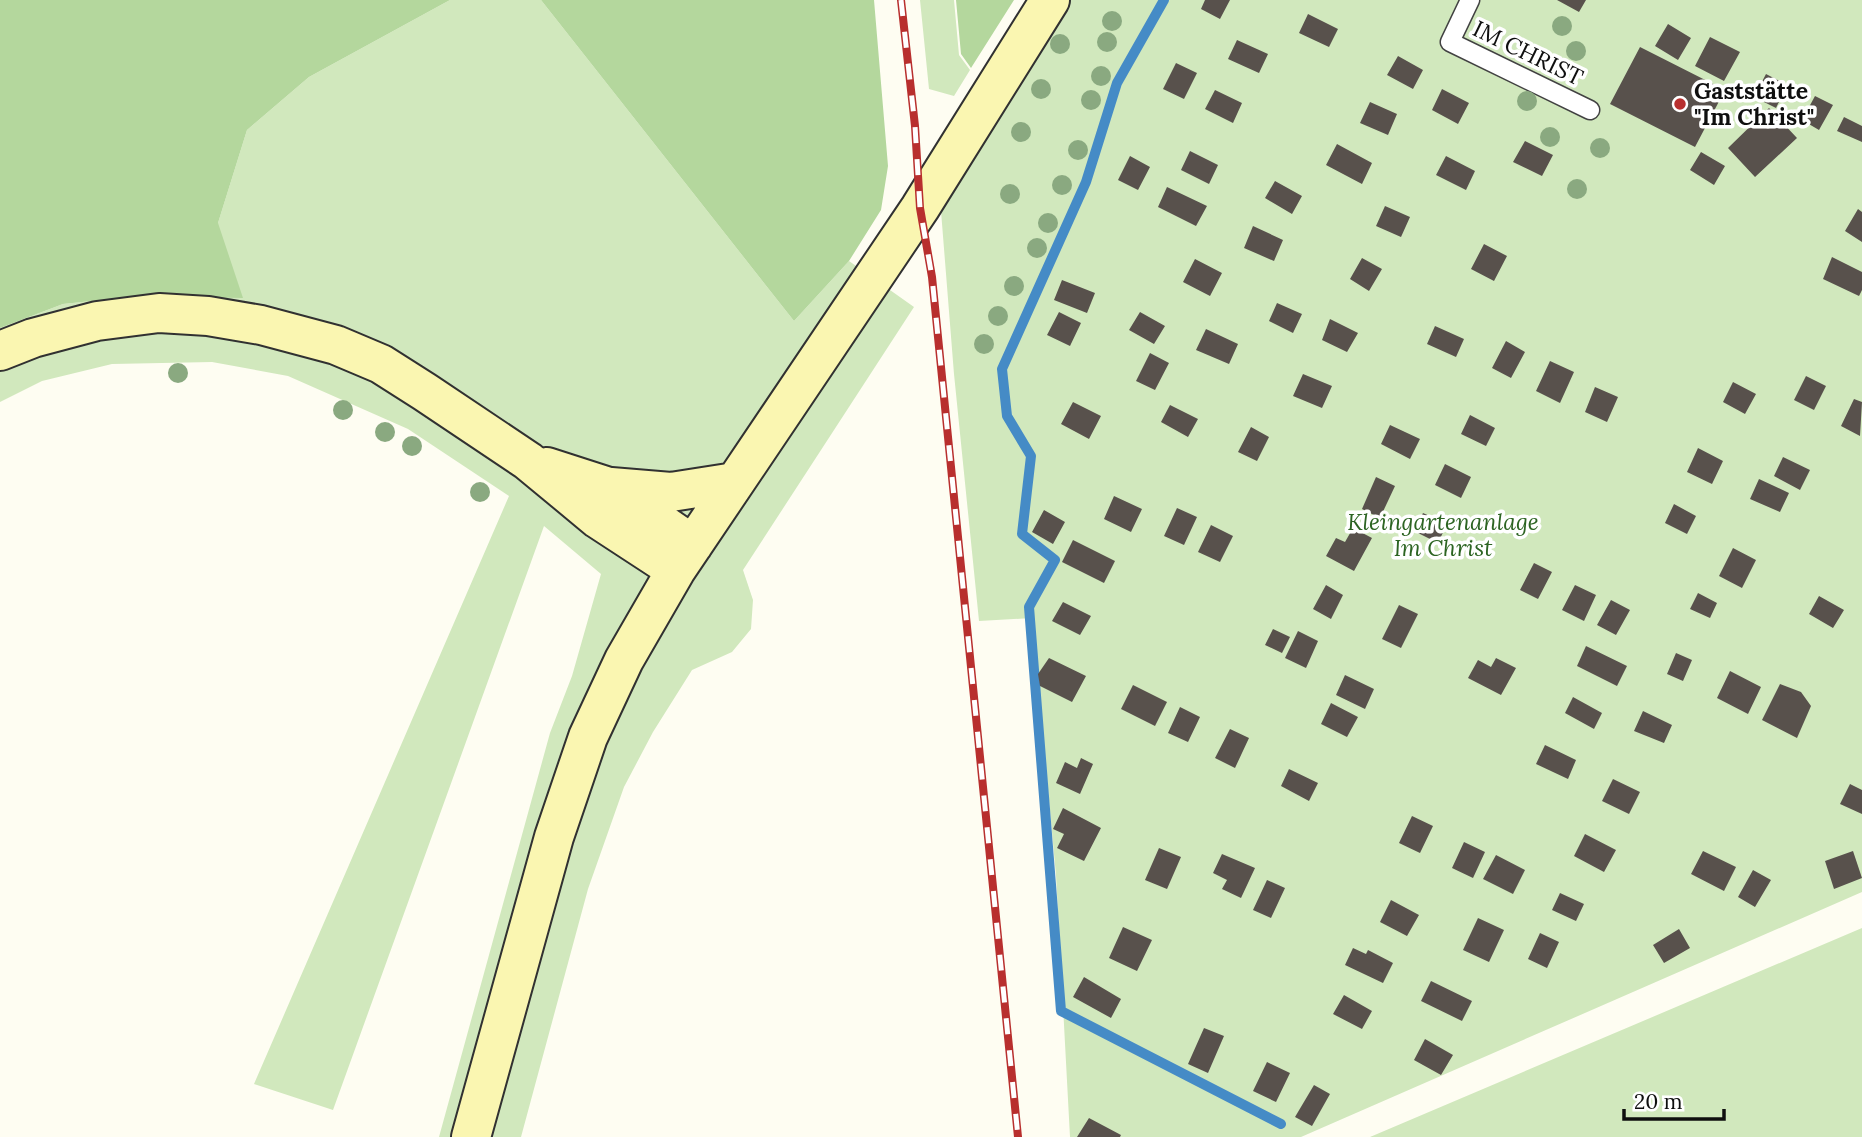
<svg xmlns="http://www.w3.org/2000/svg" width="1862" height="1137" viewBox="0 0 1862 1137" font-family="Lora,serif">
<rect width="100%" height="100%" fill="#fefdf2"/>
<path fill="#d1e8bd" d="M450,0h91l253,321 55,-60 65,46 -171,263 10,30 -2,29 -19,23 -40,18 -39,62 -29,55 -36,102 -67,248h-82l111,-404 22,-57 29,-102 -57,-48 -211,584 -79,-26 255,-588 -101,-67 -120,-53 -76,-14 -100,2 -70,17 -42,21v-74l63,-24 77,-8 78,-73 29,-93 62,-53z
M920,0h34l5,55 11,15 -16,26 -25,-7z
M1070,0h792v892l-561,245h-231l-14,-262 -24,-257 -53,3 -25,-247 -13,-163z
M1862,928v209h-492z"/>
<path fill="#b4d79d" d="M0,0h450l-141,77 -62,53 -29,93 25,75 -103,-2 -77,8 -63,24z
M541,0h333l14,166 -7,44 -32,51 -55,60z
M956,0h58l-43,68 -10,-14z"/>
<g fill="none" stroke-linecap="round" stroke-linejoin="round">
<path stroke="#458bc6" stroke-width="10" d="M1164,0l-47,83 -31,99 -84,187 5,47 24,40 -9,78 33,26 -26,47 32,404 220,113"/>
</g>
<path fill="#58514c" d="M1205,0h25l-10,19 -19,-10z
M1557,0h29l-7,12z
M1308,14l30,15 -9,18 -30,-14z
M1668,24l23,14 -13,22 -23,-14z
M1710,37l30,15 -16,29 -29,-15z
M1237,40l31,14 -9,19 -31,-14z
M1640,47l85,43 -30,57 -85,-43z
M1398,56l25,14 -10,19 -26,-14z
M1176,63l21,10 -13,26 -21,-10z
M1766,74l21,11 -11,23 -22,-11z
M1442,89l27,14 -11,21 -26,-14z
M1215,90l27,13 -9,20 -28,-14z
M1815,96l18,9 -14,25 -17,-10z
M1370,102l27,12 -9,21 -28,-12z
M1769,108l28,30 -42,39 -27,-29z
M1844,117l18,9v16l-25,-11z
M1525,141l28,14 -11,21 -29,-14z
M1337,144l35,19 -10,21 -36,-19z
M1190,151l28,14 -9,19 -28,-14z
M1701,152l24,14 -11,19 -24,-15z
M1130,156l20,11 -12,23 -20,-10z
M1446,156l29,15 -9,19 -30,-15z
M1275,181l27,15 -10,18 -27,-16z
M1167,187l40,19 -11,20 -38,-19z
M1385,206l25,11 -9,20 -25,-11z
M1858,209l4,3v30l-17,-11z
M1253,226l30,14 -9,21 -30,-13z
M1484,244l23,12 -13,25 -23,-12z
M1832,257l30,15v18l-3,6 -36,-17z
M1362,258l20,11 -13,22 -19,-12z
M1195,259l27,14 -12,23 -27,-14z
M1062,280l33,13 -8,20 -33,-13z
M1277,303l25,11 -9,19 -24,-12z
M1059,312l22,11 -11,23 -23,-11z
M1140,312l25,14 -11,18 -25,-14z
M1330,319l28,14 -11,19 -25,-12z
M1435,326l29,13 -8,18 -29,-13z
M1206,329l32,15 -9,20 -33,-14z
M1506,341l19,11 -14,26 -19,-10z
M1150,353l19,10 -14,27 -19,-9z
M1550,361l24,11 -14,31 -24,-12z
M1303,374l29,12 -10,22 -29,-12z
M1806,376l20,10 -12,24 -20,-10z
M1733,382l23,12 -11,20 -22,-12z
M1595,387l23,10 -11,25 -22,-10z
M1854,399l8,3 -2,34 -19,-10z
M1073,402l28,14 -12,23 -28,-15z
M1170,405l28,14 -10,18 -27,-15z
M1470,415l25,13 -9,18 -25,-12z
M1390,425l30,14 -10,20 -29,-15z
M1251,427l18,10 -12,24 -19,-9z
M1698,448l25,13 -11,23 -25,-12z
M1783,457l27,13 -10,20 -26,-14z
M1445,464l26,13 -10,21 -26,-13z
M1376,477l19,9 -15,32 -18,-9z
M1759,479l30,14 -9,19 -30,-13z
M1114,496l28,13 -11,23 -27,-13z
M1674,504l22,12 -9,18 -22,-11z
M1177,508l20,9 -13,28 -20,-9z
M1044,510l21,12 -12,22 -21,-12z
M1423,513l24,11 -9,19 -24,-12z
M1211,525l22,11 -13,26 -22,-10z
M1353,528l19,10 -18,33 -28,-15 10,-18 9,4z
M1073,540l42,21 -11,22 -42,-21z
M1733,548l23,12 -14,28 -23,-12z
M1534,563l18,9 -14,27 -18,-9z
M1326,585l17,10 -12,24 -18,-10z
M1575,585l21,10 -12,26 -22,-11z
M1698,593l19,10 -7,15 -20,-9z
M1819,596l25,14 -11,18 -24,-14z
M1611,600l19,10 -14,25 -19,-10z
M1063,602l28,14 -11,19 -28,-14z
M1399,605l19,9 -17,34 -19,-9z
M1273,629l17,8 -8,16 -17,-8z
M1298,631l20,10 -12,27 -21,-10z
M1586,646l41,20 -10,20 -40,-20z
M1676,653l16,7 -9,21 -16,-7z
M1049,658l37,18 -14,26 -32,-16 -2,-12z
M1496,658l20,10 -15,27 -33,-17 10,-18 13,7z
M1730,671l31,16 -13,27 -31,-16z
M1345,675l29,14 -9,20 -29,-14z
M1780,684l21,8 10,14 -14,32 -35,-18z
M1133,685l34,17 -12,24 -34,-17z
M1573,697l29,16 -8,16 -29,-16z
M1331,703l27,14 -11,20 -26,-13z
M1180,707l20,10 -12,25 -20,-9z
M1643,711l29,14 -8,18 -30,-12z
M1230,729l19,9 -14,30 -20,-10z
M1545,745l31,15 -8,19 -32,-15z
M1081,758l12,6 -13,30 -24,-11 9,-21 12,6z
M1289,769l29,14 -9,18 -28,-15z
M1613,779l27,13 -11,22 -27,-13z
M1850,784l12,6v24l-22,-10z
M1063,808l38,20 -17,33 -27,-13 7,-14 -11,-5z
M1412,816l21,10 -13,27 -21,-10z
M1585,834l31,16 -12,22 -30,-16z
M1464,842l21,10 -12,26 -21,-10z
M1159,848l22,9 -14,32 -22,-9z
M1703,851l33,16 -12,24 -33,-17z
M1853,851l9,27 -28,11 -9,-28z
M1222,854l33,14 -14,30 -19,-9 5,-9 -14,-7z
M1496,855l29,15 -12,24 -30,-15z
M1753,870l18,10 -16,27 -17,-10z
M1267,880l18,8 -14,30 -18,-8z
M1560,893l24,11 -8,17 -24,-11z
M1391,900l28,15 -12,21 -27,-14z
M1478,918l26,12 -15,32 -26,-12z
M1123,927l29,13 -15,31 -28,-13z
M1679,929l11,19 -26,15 -11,-18z
M1540,933l19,9 -12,26 -19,-9z
M1353,948l13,6 2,-4 25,13 -10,20 -38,-18z
M1084,977l37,22 -10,19 -38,-21z
M1431,981l41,20 -10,20 -41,-20z
M1344,995l28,16 -10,18 -29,-15z
M1204,1028l20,8 -16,37 -20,-9z
M1425,1039l28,16 -12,20 -27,-15z
M1267,1062l23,11 -14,29 -23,-11z
M1314,1085l16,9 -18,32 -17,-9z
M1089,1118l32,17 -1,2h-43z"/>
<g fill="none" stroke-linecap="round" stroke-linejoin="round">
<g stroke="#424242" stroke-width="21">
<path id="lane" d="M1470,0l-20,42 140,68"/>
</g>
<g stroke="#313131" stroke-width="42">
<path id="secondary" d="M0,351l33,-13 64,-17 62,-8 49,3 53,9 75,20 45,19 44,28 103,69 70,58 78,51
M547,467l62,20 84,58
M611,487l60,5 64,-10
M471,1137l83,-300 34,-100 36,-77 52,-90 244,-362 130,-208"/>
</g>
<use href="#lane" stroke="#fff" stroke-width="18"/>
<use href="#secondary" stroke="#faf6b1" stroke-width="38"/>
<g stroke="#b82f2e" stroke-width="8">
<path id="rail" d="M901,0l14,126 5,82 12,69 86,860"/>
</g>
<use href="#rail" stroke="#fff" stroke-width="5" stroke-dasharray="16" stroke-linecap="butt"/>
</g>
<g fill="#8aa980">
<circle cx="1112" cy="21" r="10"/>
<circle cx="1562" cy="26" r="10"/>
<circle cx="1107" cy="42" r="10"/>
<circle cx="1060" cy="44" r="10"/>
<circle cx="1576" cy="51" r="10"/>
<circle cx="1101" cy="76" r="10"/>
<circle cx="1041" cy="89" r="10"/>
<circle cx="1091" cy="100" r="10"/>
<circle cx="1527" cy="101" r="10"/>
<circle cx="1021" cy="132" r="10"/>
<circle cx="1550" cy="137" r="10"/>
<circle cx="1600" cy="148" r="10"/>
<circle cx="1078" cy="150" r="10"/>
<circle cx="1062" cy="185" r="10"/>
<circle cx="1577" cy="189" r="10"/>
<circle cx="1010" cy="194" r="10"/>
<circle cx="1048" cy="223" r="10"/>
<circle cx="1037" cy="248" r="10"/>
<circle cx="1014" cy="286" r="10"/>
<circle cx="998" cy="316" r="10"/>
<circle cx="984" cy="344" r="10"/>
<circle cx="178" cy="373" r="10"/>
<circle cx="343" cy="410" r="10"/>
<circle cx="385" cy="432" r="10"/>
<circle cx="412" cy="446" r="10"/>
<circle cx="480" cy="492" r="10"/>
</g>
<circle fill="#b82f2e" stroke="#fff" stroke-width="2.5" cx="1680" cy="104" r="7"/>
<g text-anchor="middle" stroke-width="7" stroke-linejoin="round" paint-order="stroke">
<g font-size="23" fill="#0f0f0f" stroke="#fff">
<text transform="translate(1528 53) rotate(26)" y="8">IM CHRIST</text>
</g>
<g font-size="23" font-weight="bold" fill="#0f0f0f" stroke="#fff" text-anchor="start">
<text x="1694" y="99">Gaststätte<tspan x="1694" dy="26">"Im Christ"</tspan></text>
</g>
<g font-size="23" font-style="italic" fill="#2c6422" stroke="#fff">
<text x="1443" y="530">Kleingartenanlage<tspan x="1443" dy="26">Im Christ</tspan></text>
</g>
</g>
<path d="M1624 1109v10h100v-10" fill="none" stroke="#0f0f0f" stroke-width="3.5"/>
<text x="1634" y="1109" font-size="21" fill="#0f0f0f" stroke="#ffffff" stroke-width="5" paint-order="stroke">20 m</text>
</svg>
